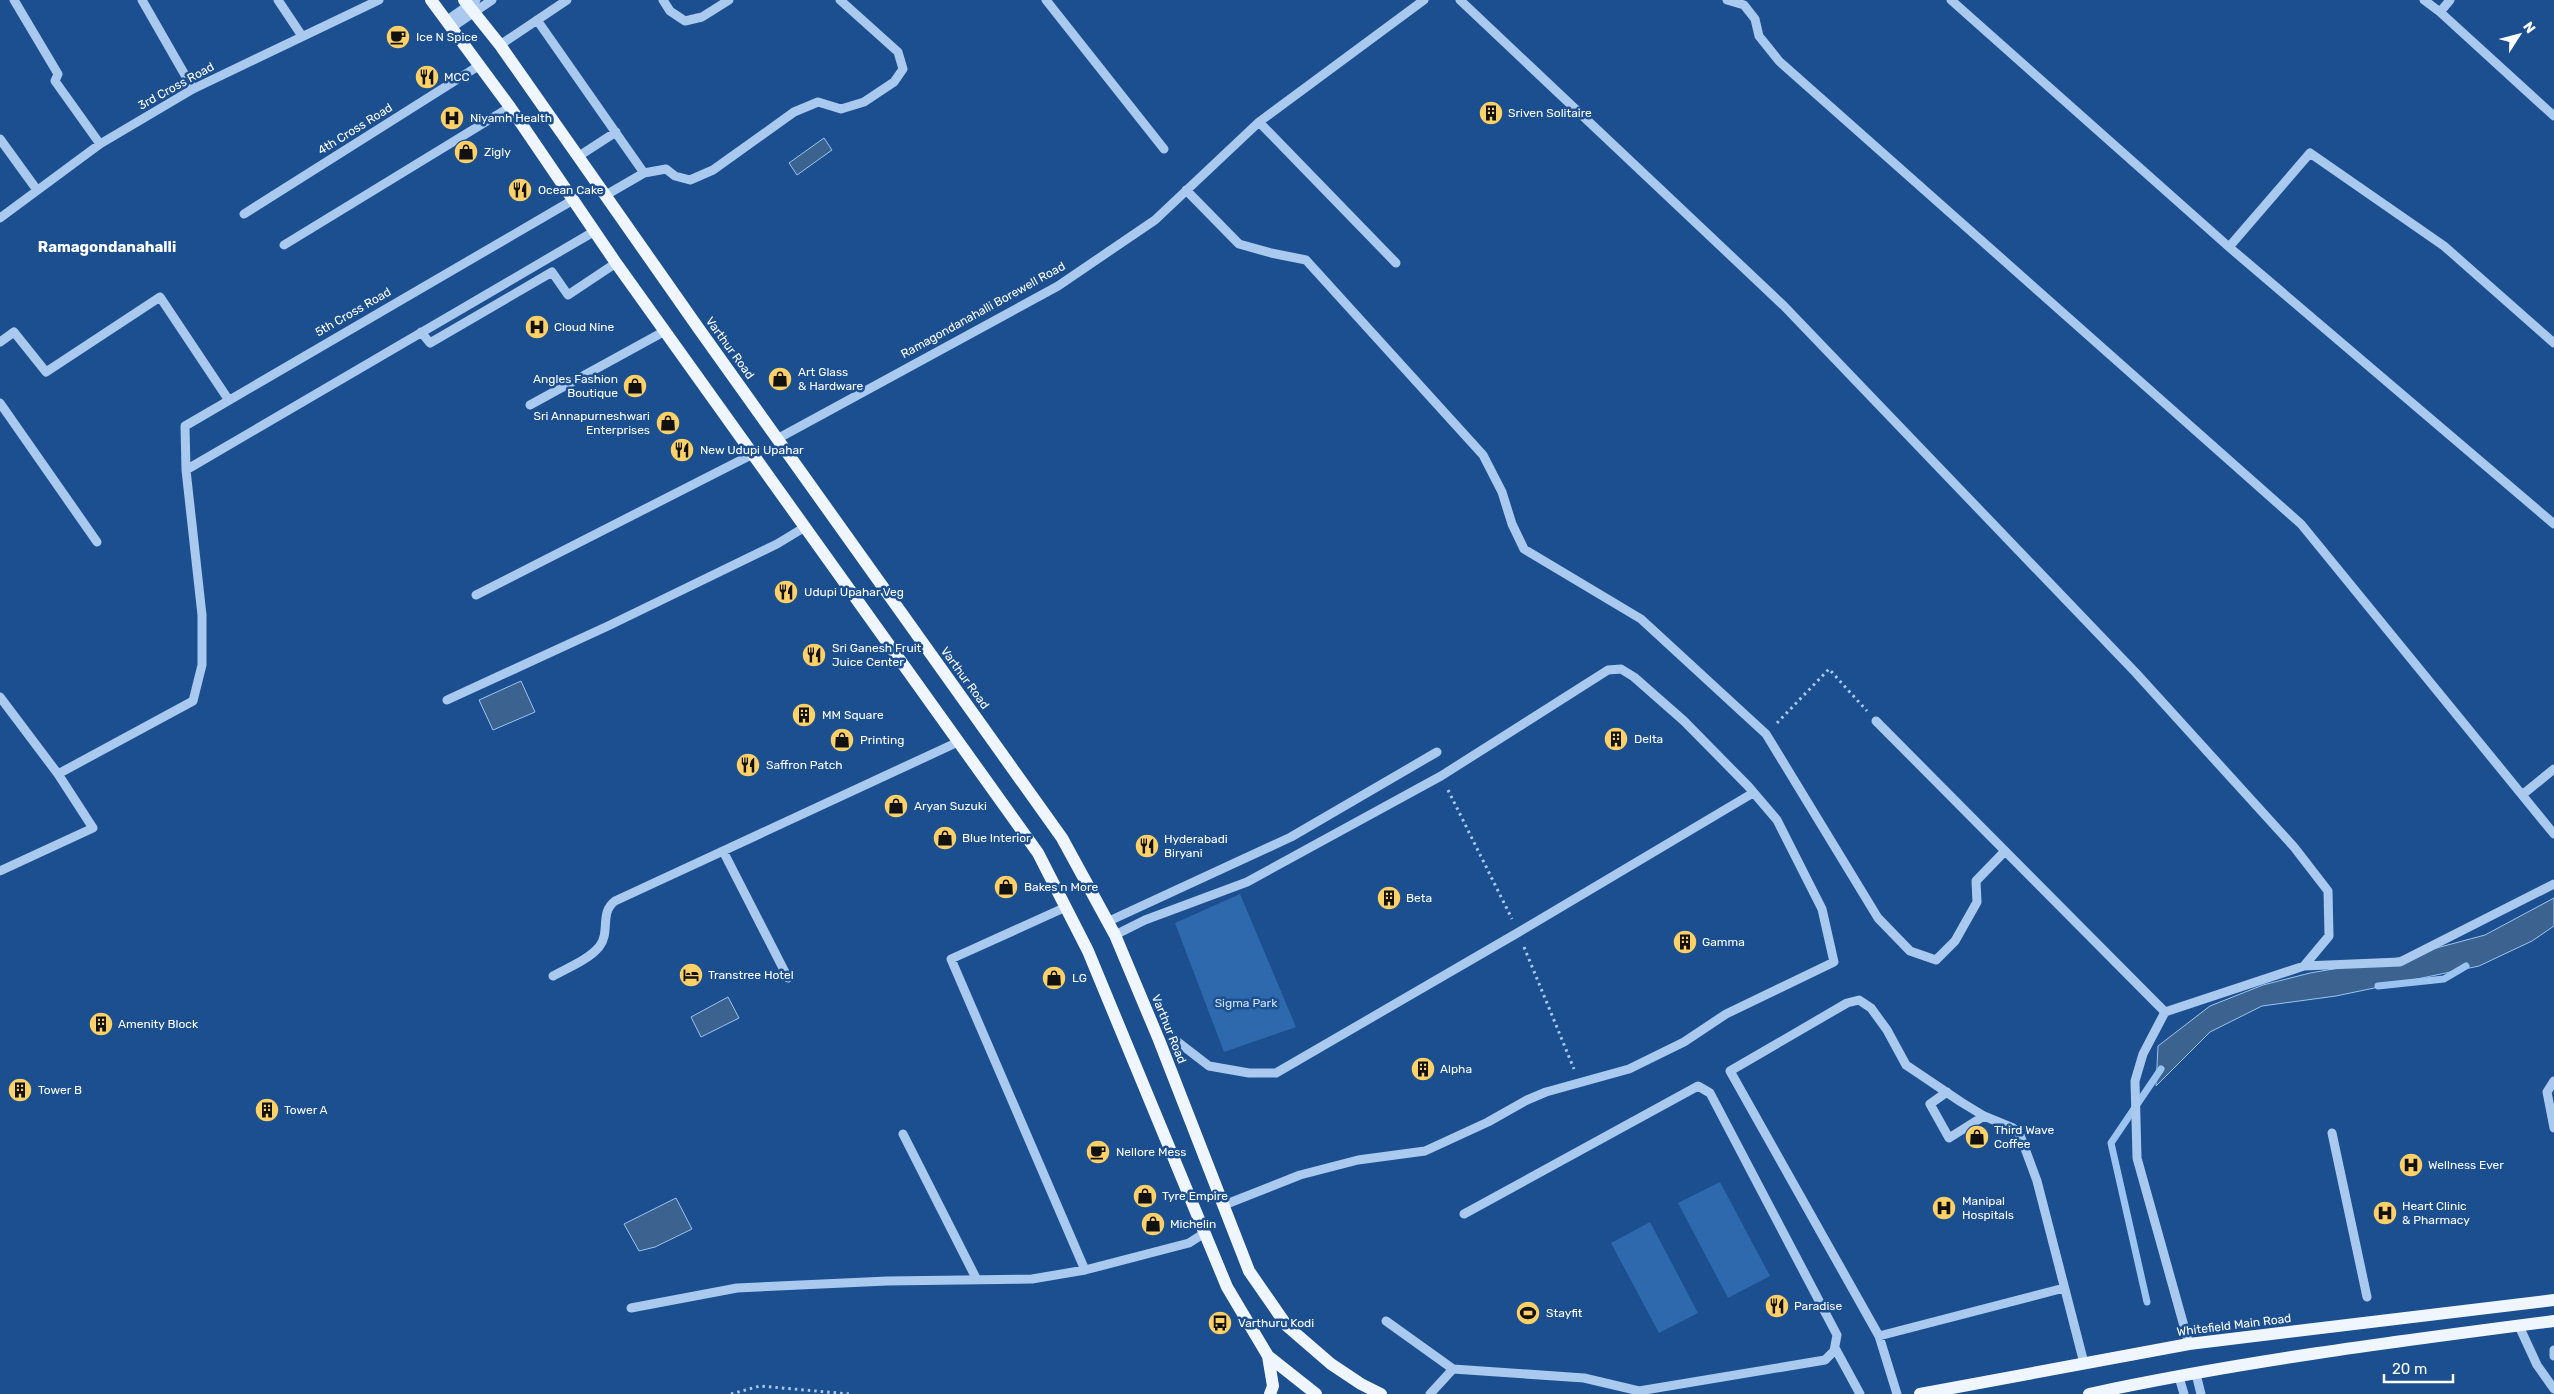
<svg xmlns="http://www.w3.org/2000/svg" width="2554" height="1394" viewBox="0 0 2554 1394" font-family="Rubik,sans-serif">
<rect width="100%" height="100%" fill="#1b4f8f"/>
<path fill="#2e69ad" d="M1240,894l56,133 -72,25 -49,-129z
M1720,1182l50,94 -42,22 -50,-95z
M1650,1222l48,91 -39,20 -48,-90z"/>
<path fill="#3c6290" stroke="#9cc4f0" d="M824,138l8,12 -35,25 -8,-12z
M521,681l14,31 -42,18 -14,-30z
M2554,898v28l-22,15 -53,25 -143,30 -74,10 -52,26 -54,54 2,-40 52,-40 53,-21 47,-12 93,-16 82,-22z
M728,997l11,21 -38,19 -10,-20z
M676,1198l16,31 -37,18 -16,4 -15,-27z"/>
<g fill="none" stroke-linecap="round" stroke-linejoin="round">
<path stroke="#9cc4f0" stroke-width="7" d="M2378,986l66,-7 22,-13
M2147,1302l-36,-159 50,-74"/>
<path stroke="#a9c9ee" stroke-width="3" stroke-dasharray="2.5 4" stroke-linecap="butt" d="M1777,723l52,-54 38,42
M1448,790l64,129
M1524,947l50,122
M731,1394l29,-8 89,8"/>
<path stroke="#a9c9ee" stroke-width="9" d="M14,0l44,74 -3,7 45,63
M142,0l51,89
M278,0l24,36
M663,0l7,11 15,10 17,-4 27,-17
M1046,0l118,149
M1460,0l324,306 352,367 158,174 34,44 1,45 -25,30 -139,46 -22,42 -8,27 2,77 52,186
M1727,0l17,5 11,14 4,17 20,25 522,463 253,310
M1951,0l278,247 325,277
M2424,0l16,12
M2450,0l-10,12 114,104
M537,20l107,153 22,-4 9,7 15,4 23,-10 81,-58 24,-10 23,7 23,-7 30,-20 9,-13 -5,-17 -58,-52
M446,21l30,-21
M451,28l41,-28
M500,45l67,-45
M1259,122l137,141
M0,139l37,51
M579,156l37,-24
M1186,190l53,54 32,9 35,7 177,195 19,37 10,32 12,25 117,70 125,115 112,184 32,33 26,9 19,-19 22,-39 -1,-21 29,-30
M606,195l38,-22
M244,214l236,-149
M0,218l100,-74 93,-55 186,-89
M284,245l226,-138
M2229,247l81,-94 134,93 110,97
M421,332l9,11 122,-71 16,23 48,-32
M0,342l14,-10 32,40 114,-75 68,102
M0,403l97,139
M530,405l135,-74
M777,439l281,-153 97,-66 104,-98 165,-122
M186,470l409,-239
M476,595l277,-141
M0,697l58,77 35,54 -93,43
M447,700l161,-74 169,-82 28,-17
M1876,721l289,291
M58,774l135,-73 9,-36v-50l-16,-145 -1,-44 388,-226
M2522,795l32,-26
M723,851l65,127
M1066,907l-115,52 134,311
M1107,922l184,-85 146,-85
M1115,935l30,-15 102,-38 194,-106 167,-106 13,-1 13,8 50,44 64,65 29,34 45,89 12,53 -108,52 -42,28 -55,27 -83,23 -19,8 -39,22 -63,29 -67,9 -58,15 -76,30
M2304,966l96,-4 154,-78
M553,976c14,-8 35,-16 46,-29 12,-15 0,-34 16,-46l343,-159
M1174,1039l35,27 40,7h27l243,-141 234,-139
M2554,1081l-7,11 7,36
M1947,1092l-17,12 19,34 35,-22
M2332,1133l35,164
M903,1134l74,146
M631,1308l106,-20 150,-7 145,-2 53,-9 104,-27 14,-9
M1386,1321l67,48 131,9 55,13 186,-31 9,-9 3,-16 -127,-242 -12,-7 -234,128
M2519,1326l18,39 17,24
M1879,1336l185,-48
M1835,1348l25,46
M2554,1350v6
M2196,1374l5,20
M2179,1377l5,17
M1430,1394l23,-25
M1897,1394l-18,-58 -149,-265 117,-68 12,-3 12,8 16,22 19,35 55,37 23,14 29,12 7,7 17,46 47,182"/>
<path stroke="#f0f6ff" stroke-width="12" d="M431,0l79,107 106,156 422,590 50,98 139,336 41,69 48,38
M464,0l36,45 199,284 363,509 53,97 44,105 90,231 38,55 44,38 30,20 20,10
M1268,1356l5,30 -3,8
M1920,1394l269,-50 365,-44
M2089,1394c153,-33 310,-53 465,-73"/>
</g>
<defs>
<g id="cafe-disc" transform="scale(1.25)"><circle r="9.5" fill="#ffd166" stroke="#1b4f8f"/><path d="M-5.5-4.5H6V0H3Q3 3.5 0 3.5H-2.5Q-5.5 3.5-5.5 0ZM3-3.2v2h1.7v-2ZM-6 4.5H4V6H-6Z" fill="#111"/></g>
<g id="restaurant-disc" transform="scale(1.25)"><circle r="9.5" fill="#ffd166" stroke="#1b4f8f"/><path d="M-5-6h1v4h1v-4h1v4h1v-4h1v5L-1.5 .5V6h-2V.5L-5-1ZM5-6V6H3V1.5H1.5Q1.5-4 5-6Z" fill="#111"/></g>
<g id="building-disc" transform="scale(1.25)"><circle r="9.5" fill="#ffd166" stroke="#1b4f8f"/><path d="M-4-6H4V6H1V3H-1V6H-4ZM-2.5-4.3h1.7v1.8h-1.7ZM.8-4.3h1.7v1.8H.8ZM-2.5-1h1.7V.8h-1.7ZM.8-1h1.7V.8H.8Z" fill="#111"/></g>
<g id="hospital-disc" transform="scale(1.25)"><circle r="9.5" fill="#ffd166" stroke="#1b4f8f"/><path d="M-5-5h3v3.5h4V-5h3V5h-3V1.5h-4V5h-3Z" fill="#111"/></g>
<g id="shop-disc" transform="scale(1.25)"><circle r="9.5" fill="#ffd166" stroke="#1b4f8f"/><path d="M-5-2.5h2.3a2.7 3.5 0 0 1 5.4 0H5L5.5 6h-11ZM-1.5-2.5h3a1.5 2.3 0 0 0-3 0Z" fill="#111"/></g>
<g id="hotel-disc" transform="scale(1.25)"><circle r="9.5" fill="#ffd166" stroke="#1b4f8f"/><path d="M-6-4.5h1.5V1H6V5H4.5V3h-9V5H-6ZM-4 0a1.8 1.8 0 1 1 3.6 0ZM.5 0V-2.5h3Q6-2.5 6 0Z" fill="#111"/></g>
<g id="stadium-disc" transform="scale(1.25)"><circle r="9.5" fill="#ffd166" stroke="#1b4f8f"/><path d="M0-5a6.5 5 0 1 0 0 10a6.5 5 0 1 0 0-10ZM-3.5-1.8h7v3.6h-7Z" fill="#111"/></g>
<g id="bus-disc" transform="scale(1.25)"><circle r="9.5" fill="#ffd166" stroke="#1b4f8f"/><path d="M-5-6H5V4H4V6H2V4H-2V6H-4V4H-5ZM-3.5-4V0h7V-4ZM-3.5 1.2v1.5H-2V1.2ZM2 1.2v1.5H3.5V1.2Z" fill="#111"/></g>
</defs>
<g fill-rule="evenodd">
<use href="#cafe-disc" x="398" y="37"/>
<use href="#restaurant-disc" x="427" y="77"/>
<use href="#building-disc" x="1491" y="113"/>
<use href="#hospital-disc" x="452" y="118"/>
<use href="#shop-disc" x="466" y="152"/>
<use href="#restaurant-disc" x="520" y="190"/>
<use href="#hospital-disc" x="537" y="327"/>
<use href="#shop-disc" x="780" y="379"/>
<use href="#shop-disc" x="635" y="386"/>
<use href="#shop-disc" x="668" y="423"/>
<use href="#restaurant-disc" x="682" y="450"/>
<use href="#restaurant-disc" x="786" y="592"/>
<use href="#restaurant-disc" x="814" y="655"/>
<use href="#building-disc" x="804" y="715"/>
<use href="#building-disc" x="1616" y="739"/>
<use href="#shop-disc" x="842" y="740"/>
<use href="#restaurant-disc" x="748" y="765"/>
<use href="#shop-disc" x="896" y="806"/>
<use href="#shop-disc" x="945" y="838"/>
<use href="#restaurant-disc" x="1147" y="846"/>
<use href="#shop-disc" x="1006" y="887"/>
<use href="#building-disc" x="1389" y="898"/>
<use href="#building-disc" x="1685" y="942"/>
<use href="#hotel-disc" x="691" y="975"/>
<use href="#shop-disc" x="1054" y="978"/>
<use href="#building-disc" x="101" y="1024"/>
<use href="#building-disc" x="1423" y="1069"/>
<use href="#building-disc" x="20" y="1090"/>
<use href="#building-disc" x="267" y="1110"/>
<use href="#shop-disc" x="1977" y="1137"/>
<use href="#cafe-disc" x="1098" y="1152"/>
<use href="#hospital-disc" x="2411" y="1165"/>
<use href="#shop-disc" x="1145" y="1196"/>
<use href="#hospital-disc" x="1944" y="1208"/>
<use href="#hospital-disc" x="2385" y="1213"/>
<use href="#shop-disc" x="1153" y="1224"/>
<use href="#restaurant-disc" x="1777" y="1306"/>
<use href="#stadium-disc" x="1528" y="1313"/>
<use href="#bus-disc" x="1220" y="1323"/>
</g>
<g text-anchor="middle" stroke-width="5" stroke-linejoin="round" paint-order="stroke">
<g font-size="12" fill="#fff" stroke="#1b4f8f" text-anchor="start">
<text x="416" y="41">Ice N Spice</text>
<text x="444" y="81">MCC</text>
<text x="1508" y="117">Sriven Solitaire</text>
<text x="470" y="122">Niyamh Health</text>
<text x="484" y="156">Zigly</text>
<text x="538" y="194">Ocean Cake</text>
<text x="554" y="331">Cloud Nine</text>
<text x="798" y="376">Art Glass<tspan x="798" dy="14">&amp; Hardware</tspan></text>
<text x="618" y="383" text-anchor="end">Angles Fashion<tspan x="618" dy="14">Boutique</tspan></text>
<text x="650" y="420" text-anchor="end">Sri Annapurneshwari<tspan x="650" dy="14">Enterprises</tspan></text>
<text x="700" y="454">New Udupi Upahar</text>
<text x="804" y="596">Udupi Upahar Veg</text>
<text x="832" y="652">Sri Ganesh Fruit<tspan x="832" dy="14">Juice Center</tspan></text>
<text x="822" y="719">MM Square</text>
<text x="1634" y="743">Delta</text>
<text x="860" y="744">Printing</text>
<text x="766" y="769">Saffron Patch</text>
<text x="914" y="810">Aryan Suzuki</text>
<text x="962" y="842">Blue Interior</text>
<text x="1164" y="843">Hyderabadi<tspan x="1164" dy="14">Biryani</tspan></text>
<text x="1024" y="891">Bakes n More</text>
<text x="1406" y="902">Beta</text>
<text x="1702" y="946">Gamma</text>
<text x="708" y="979">Transtree Hotel</text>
<text x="1072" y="982">LG</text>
<text x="118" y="1028">Amenity Block</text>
<text x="1440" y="1073">Alpha</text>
<text x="38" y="1094">Tower B</text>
<text x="284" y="1114">Tower A</text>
<text x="1994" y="1134">Third Wave<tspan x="1994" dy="14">Coffee</tspan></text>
<text x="1116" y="1156">Nellore Mess</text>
<text x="2428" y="1169">Wellness Ever</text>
<text x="1162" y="1200">Tyre Empire</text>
<text x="1962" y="1205">Manipal<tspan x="1962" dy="14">Hospitals</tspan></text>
<text x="2402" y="1210">Heart Clinic<tspan x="2402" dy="14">&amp; Pharmacy</tspan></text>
<text x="1170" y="1228">Michelin</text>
<text x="1794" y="1310">Paradise</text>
<text x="1546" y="1317">Stayfit</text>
<text x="1238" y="1327">Varthuru Kodi</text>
</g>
<g font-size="12" fill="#fff" stroke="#1b4f8f">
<text transform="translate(176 86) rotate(-29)" y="4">3rd Cross Road</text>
<text transform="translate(355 129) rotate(-32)" y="4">4th Cross Road</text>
<text transform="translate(983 310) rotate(-29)" y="4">Ramagondanahalli Borewell Road</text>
<text transform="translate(353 312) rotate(-30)" y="4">5th Cross Road</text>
<text transform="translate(730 348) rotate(54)" y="4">Varthur Road</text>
<text transform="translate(965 678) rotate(54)" y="4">Varthur Road</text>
<text transform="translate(1169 1029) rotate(68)" y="4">Varthur Road</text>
<text transform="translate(2234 1325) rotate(-7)" y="4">Whitefield Main Road</text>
</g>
<g font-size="12" fill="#cfe3fa" stroke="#1b4f8f">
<text x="1246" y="1007">Sigma Park</text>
</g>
<g font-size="15" font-weight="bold" fill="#fff" stroke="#1b4f8f">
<text x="107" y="252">Ramagondanahalli</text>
</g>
</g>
<g transform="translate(2519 35) rotate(54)" stroke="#1b4f8f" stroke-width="4" paint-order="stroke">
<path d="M0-4L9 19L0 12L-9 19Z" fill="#ffffff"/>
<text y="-8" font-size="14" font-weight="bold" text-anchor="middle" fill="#ffffff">N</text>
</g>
<path d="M2384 1374v8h69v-8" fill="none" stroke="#ffffff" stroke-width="2.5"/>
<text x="2392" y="1374" font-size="15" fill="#ffffff" stroke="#1b4f8f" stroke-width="4" paint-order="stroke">20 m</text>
</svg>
